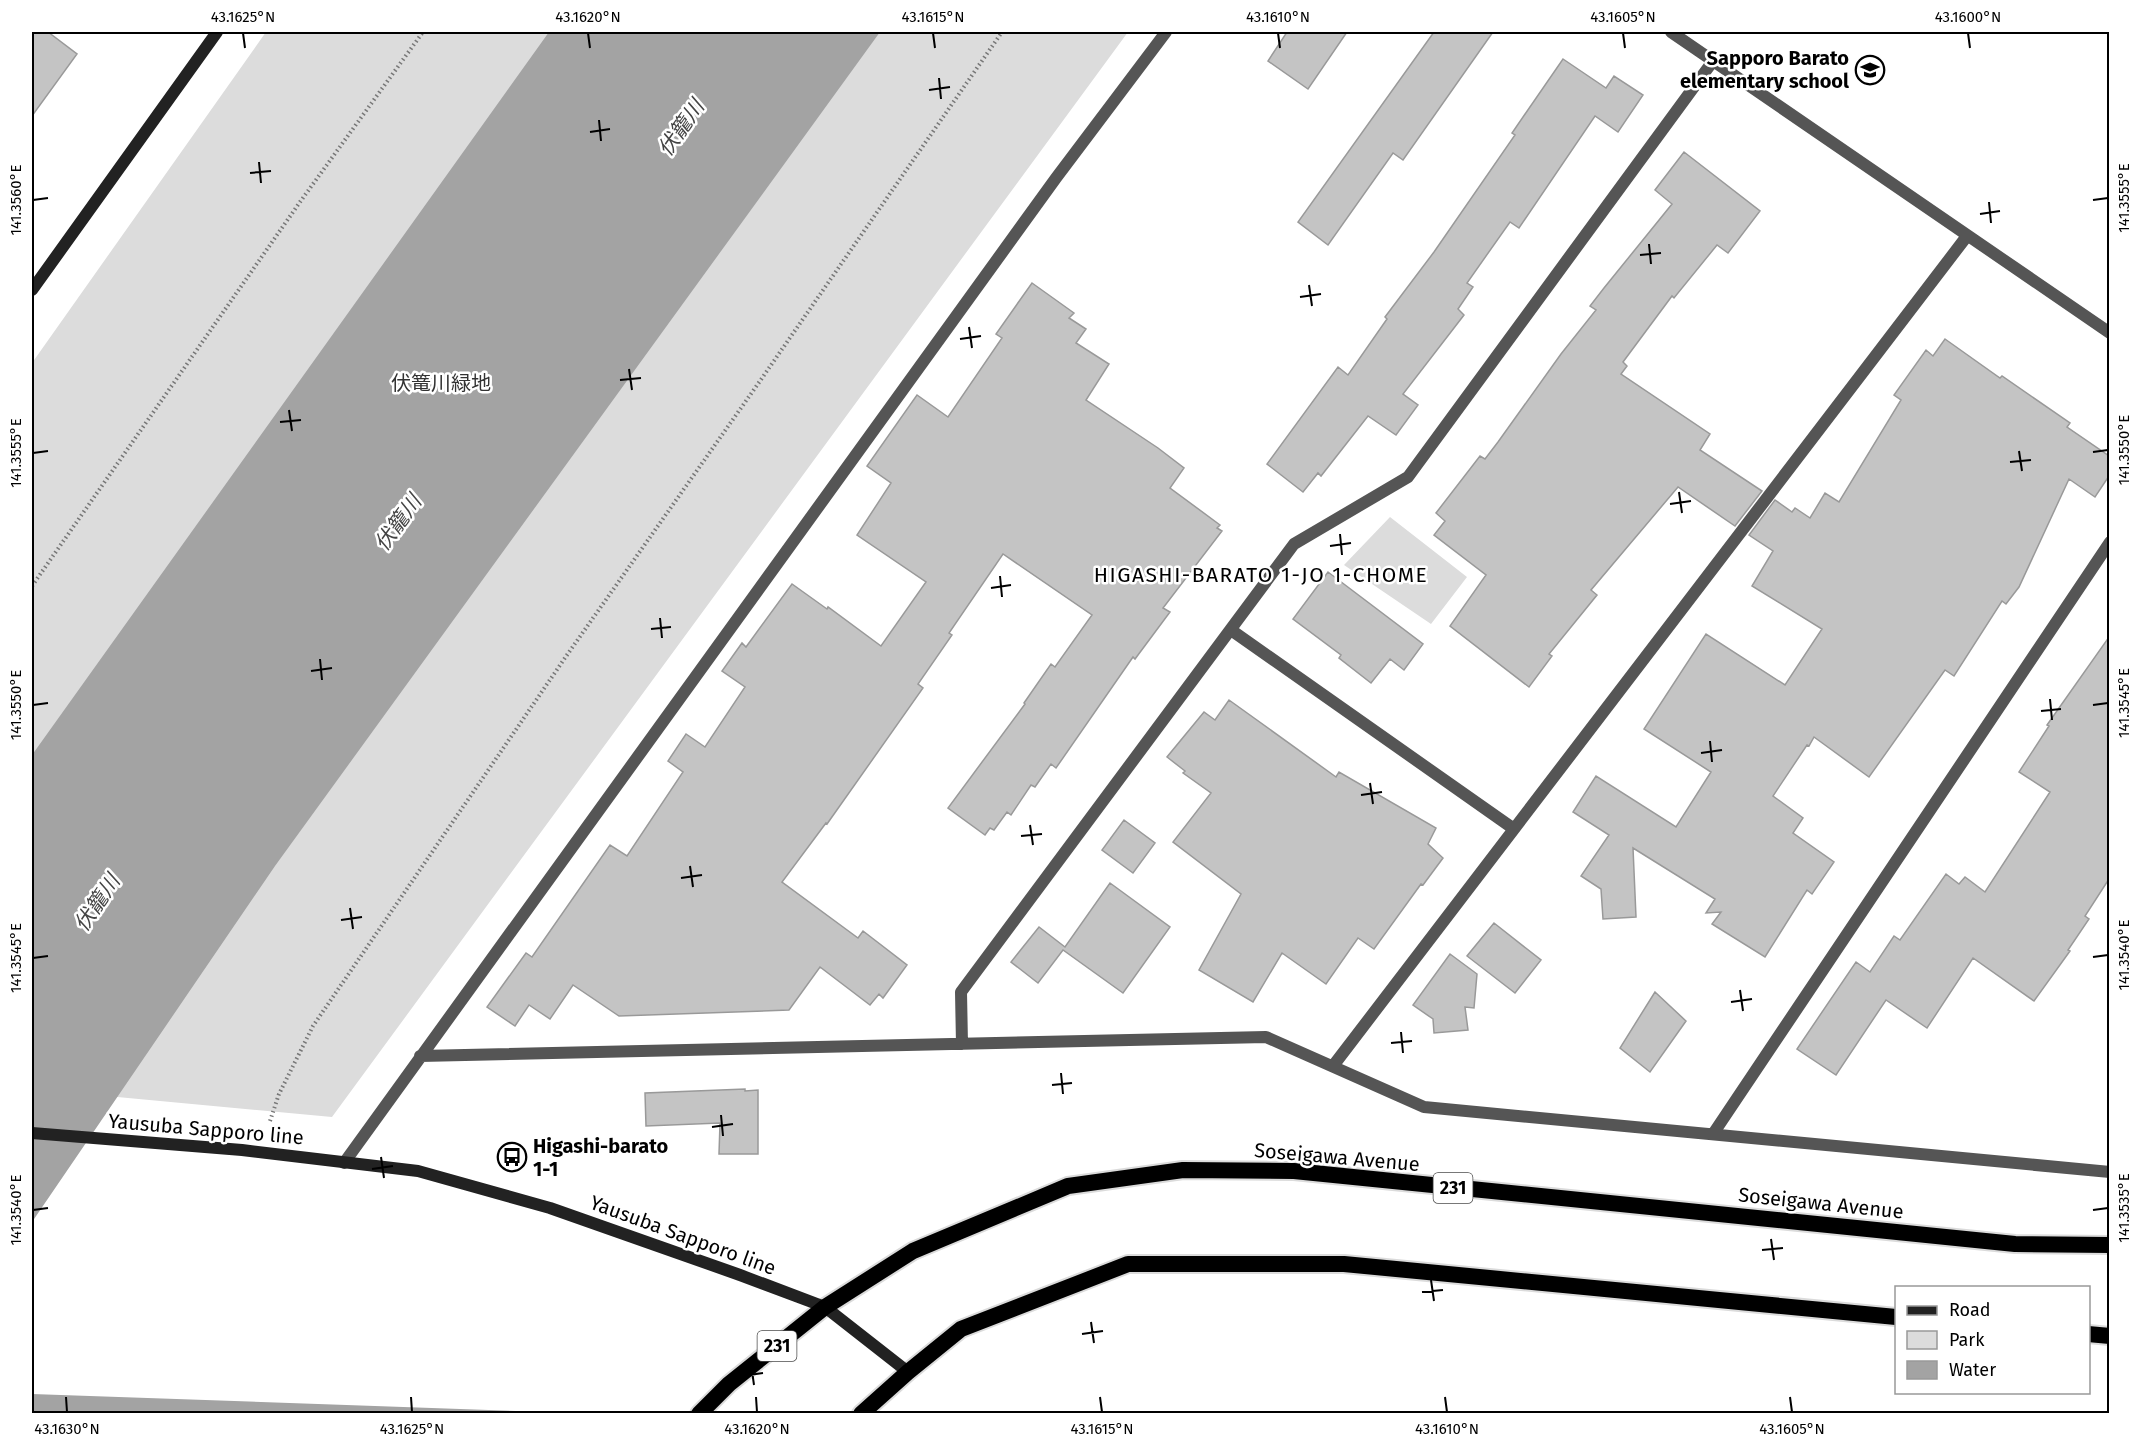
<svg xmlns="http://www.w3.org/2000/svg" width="2141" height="1445" viewBox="0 0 2141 1445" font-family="'Fira Sans','Noto Sans JP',sans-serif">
<rect width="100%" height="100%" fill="#fff"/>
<path fill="#dcdcdc" d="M266,32h862l-796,1085 -300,-28v-726z
M1390,517l77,60 -36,47 -87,-59z"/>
<path fill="#a3a3a3" d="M549,32h331l-605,834 -243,356v-467z
M32,1394l542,19 -542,1z"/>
<path fill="#c4c4c4" stroke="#999" stroke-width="1.5" d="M32,32h16l29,22 -45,62z
M1287,32h60l-39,57 -40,-28z
M1434,32h59l-90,128 -10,-7 -65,92 -30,-23z
M1563,59l43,29 8,-12 29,19 -25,37 -23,-16 -76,112 -9,-6 -43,61 6,4 -15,22 6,6 -61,79 15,11 -22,30 -28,-19 -47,60 -3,-3 -15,19 -36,-28 71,-97 10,8 39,-56 -2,-2 49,-65 81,-117 -3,-2z
M1684,152l76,59 -32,42 -11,-8 -43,53 -2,-2 -49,66 4,4 -6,8 89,60 -10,16 62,41 -27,35 -57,-39 -87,103 6,5 -48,59 3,2 -23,31 -79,-61 36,-51 -52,-40 11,-14 -9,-8 44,-57 5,3 13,-17 63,-88 35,-44 -6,-4 14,-18 68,-84 -17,-14z
M1032,283l42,30 -5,5 17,11 -10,14 33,21 -23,36 72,48 26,20 -14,20 50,37 -3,3 5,3 -59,77 7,4 -35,47 -2,-2 -77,111 -5,-4 -16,23 -4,-2 -20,30 -4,-3 -13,18 -4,-2 -5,7 -37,-27 77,-104 -1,-1 27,-39 4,3 37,-52 -89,-61 -54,79 3,2 -34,49 5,4 -96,136 -1,-1 -44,59 76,56 5,-7 44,34 -24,33 -4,-4 -9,11 -50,-38 -31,43 -170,6 -46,-31 -23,34 -21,-14 -14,21 -28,-19 39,-54 6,4 78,-112 17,11 56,-84 -15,-11 18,-27 19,13 40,-60 -23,-16 20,-28 4,4 46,-63 35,25 1,-2 53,39 45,-64 -69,-47 34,-52 -24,-17 50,-71 31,22 54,-79 -6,-4z
M1945,339l55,39 2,-2 68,47 -3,4 42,29v20l-14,21 -26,-18 -50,108 -13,17 -4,-3 -48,75 -9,-6 -76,107 -55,-40 -5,9 -2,-1 -34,51 30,22 -10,15 41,29 -22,32 -5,-4 -42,67 -53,-33 9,-12 -15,1 9,-14 -82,-51 3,69 -33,2 -2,-30 -20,-13 28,-41 -36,-23 23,-36 80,51 35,-55 -67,-43 62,-95 79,51 37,-56 -70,-43 21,-35 -24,-16 26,-35 17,12 3,-4 15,10 15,-25 14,9 62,-102 -7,-5 32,-45 7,6z
M1328,572l95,72 -19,26 -14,-11 -19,24 -32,-25 2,-3 -48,-36z
M2109,637v242l-24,37 4,3 -21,31 2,1 -36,50 -61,-43 -46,70 -41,-28 -50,75 -39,-26 59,-87 14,10 24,-36 6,4 46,-66 13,10 6,-7 20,15 65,-100 -31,-20 30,-46 -2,-1z
M1229,700l107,77 3,-5 97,56 -8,16 15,14 -20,27 -2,-1 -47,65 -16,-11 -32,46 -44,-31 -29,49 -54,-32 42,-76 -68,-52 38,-49 -28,-20 2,-2 -18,-14 37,-45 11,8z
M1124,820l31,23 -22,30 -31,-23z
M1110,883l60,44 -47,66 -60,-43 -25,33 -27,-21 28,-35 26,20z
M1494,923l47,37 -26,33 -48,-37z
M1450,954l27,20 -3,34 -9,-1 3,23 -34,3 -1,-14 -20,-14z
M1655,992l31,29 -36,51 -30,-24z
M745,1089v2l13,-1v64h-39l1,-31 -74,3 -1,-33z"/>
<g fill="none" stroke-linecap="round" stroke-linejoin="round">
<g stroke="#dbdbdb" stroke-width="20">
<path id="trunk" d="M2088,1334l22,2
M699,1414l30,-30 96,-77 88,-56 155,-65 115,-16 111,1 721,73 95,1
M861,1414l47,-42 53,-43 167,-65h216l552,53"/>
</g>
<path stroke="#777" stroke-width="4" stroke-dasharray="1.5 3" stroke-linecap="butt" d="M32,586l268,-384 123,-170
M270,1121l9,-27 34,-68 254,-371 193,-274 242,-349"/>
<path stroke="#555" stroke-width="12" d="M1671,32l439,301
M1231,630l283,199
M962,1044l-1,-52 333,-448 114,-67 305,-416
M420,1056l846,-19 158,70 686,65
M1333,1066l634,-830
M1713,1134l397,-592
M344,1163l712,-985 110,-146"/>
<path stroke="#222" stroke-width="12" d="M32,290l185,-258
M32,1133l210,17 176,21 132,37 190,67 85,32 83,65"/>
<use href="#trunk" stroke="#000" stroke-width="16"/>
</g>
<path fill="none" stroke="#000" stroke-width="2" d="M243,33l2,15M588,33l2,15M933,33l2,15M1278,33l2,15M1623,33l2,15M1968,33l2,15M939,78l2,21M929,90l21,-3M599,120l2,21M590,132l20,-3M259,162l2,21M250,173l21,-2M33,200l15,-2M2093,200l15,-2M1989,202l2,21M1980,214l20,-3M1649,244l2,20M1640,255l21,-2M1309,285l3,21M1300,297l21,-3M969,327l3,21M960,339l21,-3M629,369l3,21M620,380l21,-2M289,410l3,21M280,422l21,-2M2019,451l3,20M2093,452l15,-2M33,453l15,-2M2010,462l21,-2M1679,492l3,21M1670,504l21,-3M1340,534l2,21M1330,546l21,-3M1000,576l2,21M991,588l20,-3M660,618l2,20M651,629l20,-2M320,659l2,21M311,671l21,-3M2050,699l2,21M33,705l15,-2M2093,705l15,-2M2041,711l20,-2M1710,741l2,21M1701,753l21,-3M1370,783l3,21M1361,795l21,-3M1030,825l3,20M1021,836l21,-2M690,866l3,21M681,878l21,-3M350,908l3,21M341,920l21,-3M2093,957l15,-2M33,958l15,-2M1740,990l3,21M1731,1002l21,-3M1401,1032l2,21M1391,1043l21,-2M1061,1073l2,21M1052,1085l20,-2M721,1115l2,21M712,1127l21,-3M381,1157l3,21M372,1169l21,-3M33,1210l15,-2M2093,1210l15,-2M1771,1239l3,21M1762,1250l21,-2M1431,1280l3,21M1422,1292l21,-2M1091,1322l3,21M1082,1334l21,-3M751,1364l3,21M742,1376l21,-3M66,1397l1,15M411,1397l1,15M756,1397l1,15M1100,1397l2,15M1445,1397l2,15M1790,1397l2,15"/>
<defs>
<g id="school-ring" transform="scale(1.5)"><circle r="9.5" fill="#fff" stroke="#000" stroke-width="1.5"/><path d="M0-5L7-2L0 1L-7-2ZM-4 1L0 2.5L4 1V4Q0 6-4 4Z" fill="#000"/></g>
<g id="bus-ring" transform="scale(1.5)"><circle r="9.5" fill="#fff" stroke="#000" stroke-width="1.5"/><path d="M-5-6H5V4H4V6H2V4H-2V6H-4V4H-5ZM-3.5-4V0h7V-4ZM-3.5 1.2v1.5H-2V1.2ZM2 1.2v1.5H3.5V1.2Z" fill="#000"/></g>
</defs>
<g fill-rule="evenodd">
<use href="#school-ring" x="1870" y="70"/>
<use href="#bus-ring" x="512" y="1157"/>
</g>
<g text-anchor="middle" stroke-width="5" stroke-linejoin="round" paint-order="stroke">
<g fill="#fff" stroke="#4c4c4c" stroke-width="1.5">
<rect x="1433.5" y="1173" width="39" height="30" rx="4.5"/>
<rect x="757.5" y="1331" width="39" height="30" rx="4.5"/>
</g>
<g font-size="18" font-weight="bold" fill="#000">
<text x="1453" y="1194">231</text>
<text x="777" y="1352">231</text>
</g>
<g font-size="20" font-weight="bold" fill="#000" stroke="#fff" text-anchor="end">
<text x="1849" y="65">Sapporo Barato<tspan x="1849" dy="23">elementary school</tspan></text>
<text x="533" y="1153" text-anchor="start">Higashi-barato<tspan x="533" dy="23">1-1</tspan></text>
</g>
<g font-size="20" fill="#333" stroke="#fff">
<text x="441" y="390">伏篭川緑地</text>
</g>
<g font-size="20" fill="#000" stroke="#fff">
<text transform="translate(206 1129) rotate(5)" y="7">Yausuba Sapporo line</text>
<text transform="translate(1337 1157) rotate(5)" y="7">Soseigawa Avenue</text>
<text transform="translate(1821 1203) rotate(6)" y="7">Soseigawa Avenue</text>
<text transform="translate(683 1235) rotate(20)" y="7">Yausuba Sapporo line</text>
</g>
<g font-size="21" font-style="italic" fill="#444" stroke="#fff">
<text transform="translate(681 128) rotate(-55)" y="7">伏籠川</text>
<text transform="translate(398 523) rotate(-54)" y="7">伏籠川</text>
<text transform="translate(97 903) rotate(-56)" y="7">伏籠川</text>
</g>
<g font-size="21" letter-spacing="1.5" fill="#000" stroke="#fff">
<text x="1261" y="582">HIGASHI-BARATO 1-JO 1-CHOME</text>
</g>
</g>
<rect width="2141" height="1445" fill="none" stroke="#ffffff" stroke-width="66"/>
<rect x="1895" y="1286" width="195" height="108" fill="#ffffff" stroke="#999999" stroke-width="1.5"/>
<rect x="1907" y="1306" width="30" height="9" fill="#222222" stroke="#999999" stroke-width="1.5"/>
<text x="1949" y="1316" font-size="18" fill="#000000">Road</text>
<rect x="1907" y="1331" width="30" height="18" fill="#dcdcdc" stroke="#999999" stroke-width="1.5"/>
<text x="1949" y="1346" font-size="18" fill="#000000">Park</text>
<rect x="1907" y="1361" width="30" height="18" fill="#a3a3a3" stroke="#999999" stroke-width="1.5"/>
<text x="1949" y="1376" font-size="18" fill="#000000">Water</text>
<rect x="33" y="33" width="2075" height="1379" fill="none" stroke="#000" stroke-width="2"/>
<g font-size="15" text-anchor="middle" fill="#000">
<text x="243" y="22">43.1625°N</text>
<text x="588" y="22">43.1620°N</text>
<text x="933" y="22">43.1615°N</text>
<text x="1278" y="22">43.1610°N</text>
<text x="1623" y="22">43.1605°N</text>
<text x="1968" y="22">43.1600°N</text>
<text transform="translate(2124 198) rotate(-90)" y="5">141.3555°E</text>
<text transform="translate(16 200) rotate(-90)" y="5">141.3560°E</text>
<text transform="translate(2124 450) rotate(-90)" y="5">141.3550°E</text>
<text transform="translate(16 453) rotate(-90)" y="5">141.3555°E</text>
<text transform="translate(2124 703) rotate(-90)" y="5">141.3545°E</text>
<text transform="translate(16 705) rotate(-90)" y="5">141.3550°E</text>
<text transform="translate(2124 955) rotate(-90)" y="5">141.3540°E</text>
<text transform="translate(16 958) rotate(-90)" y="5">141.3545°E</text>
<text transform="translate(2124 1208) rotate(-90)" y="5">141.3535°E</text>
<text transform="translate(16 1210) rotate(-90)" y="5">141.3540°E</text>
<text x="67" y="1434">43.1630°N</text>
<text x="412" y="1434">43.1625°N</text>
<text x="757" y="1434">43.1620°N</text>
<text x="1102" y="1434">43.1615°N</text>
<text x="1447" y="1434">43.1610°N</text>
<text x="1792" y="1434">43.1605°N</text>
</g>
</svg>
